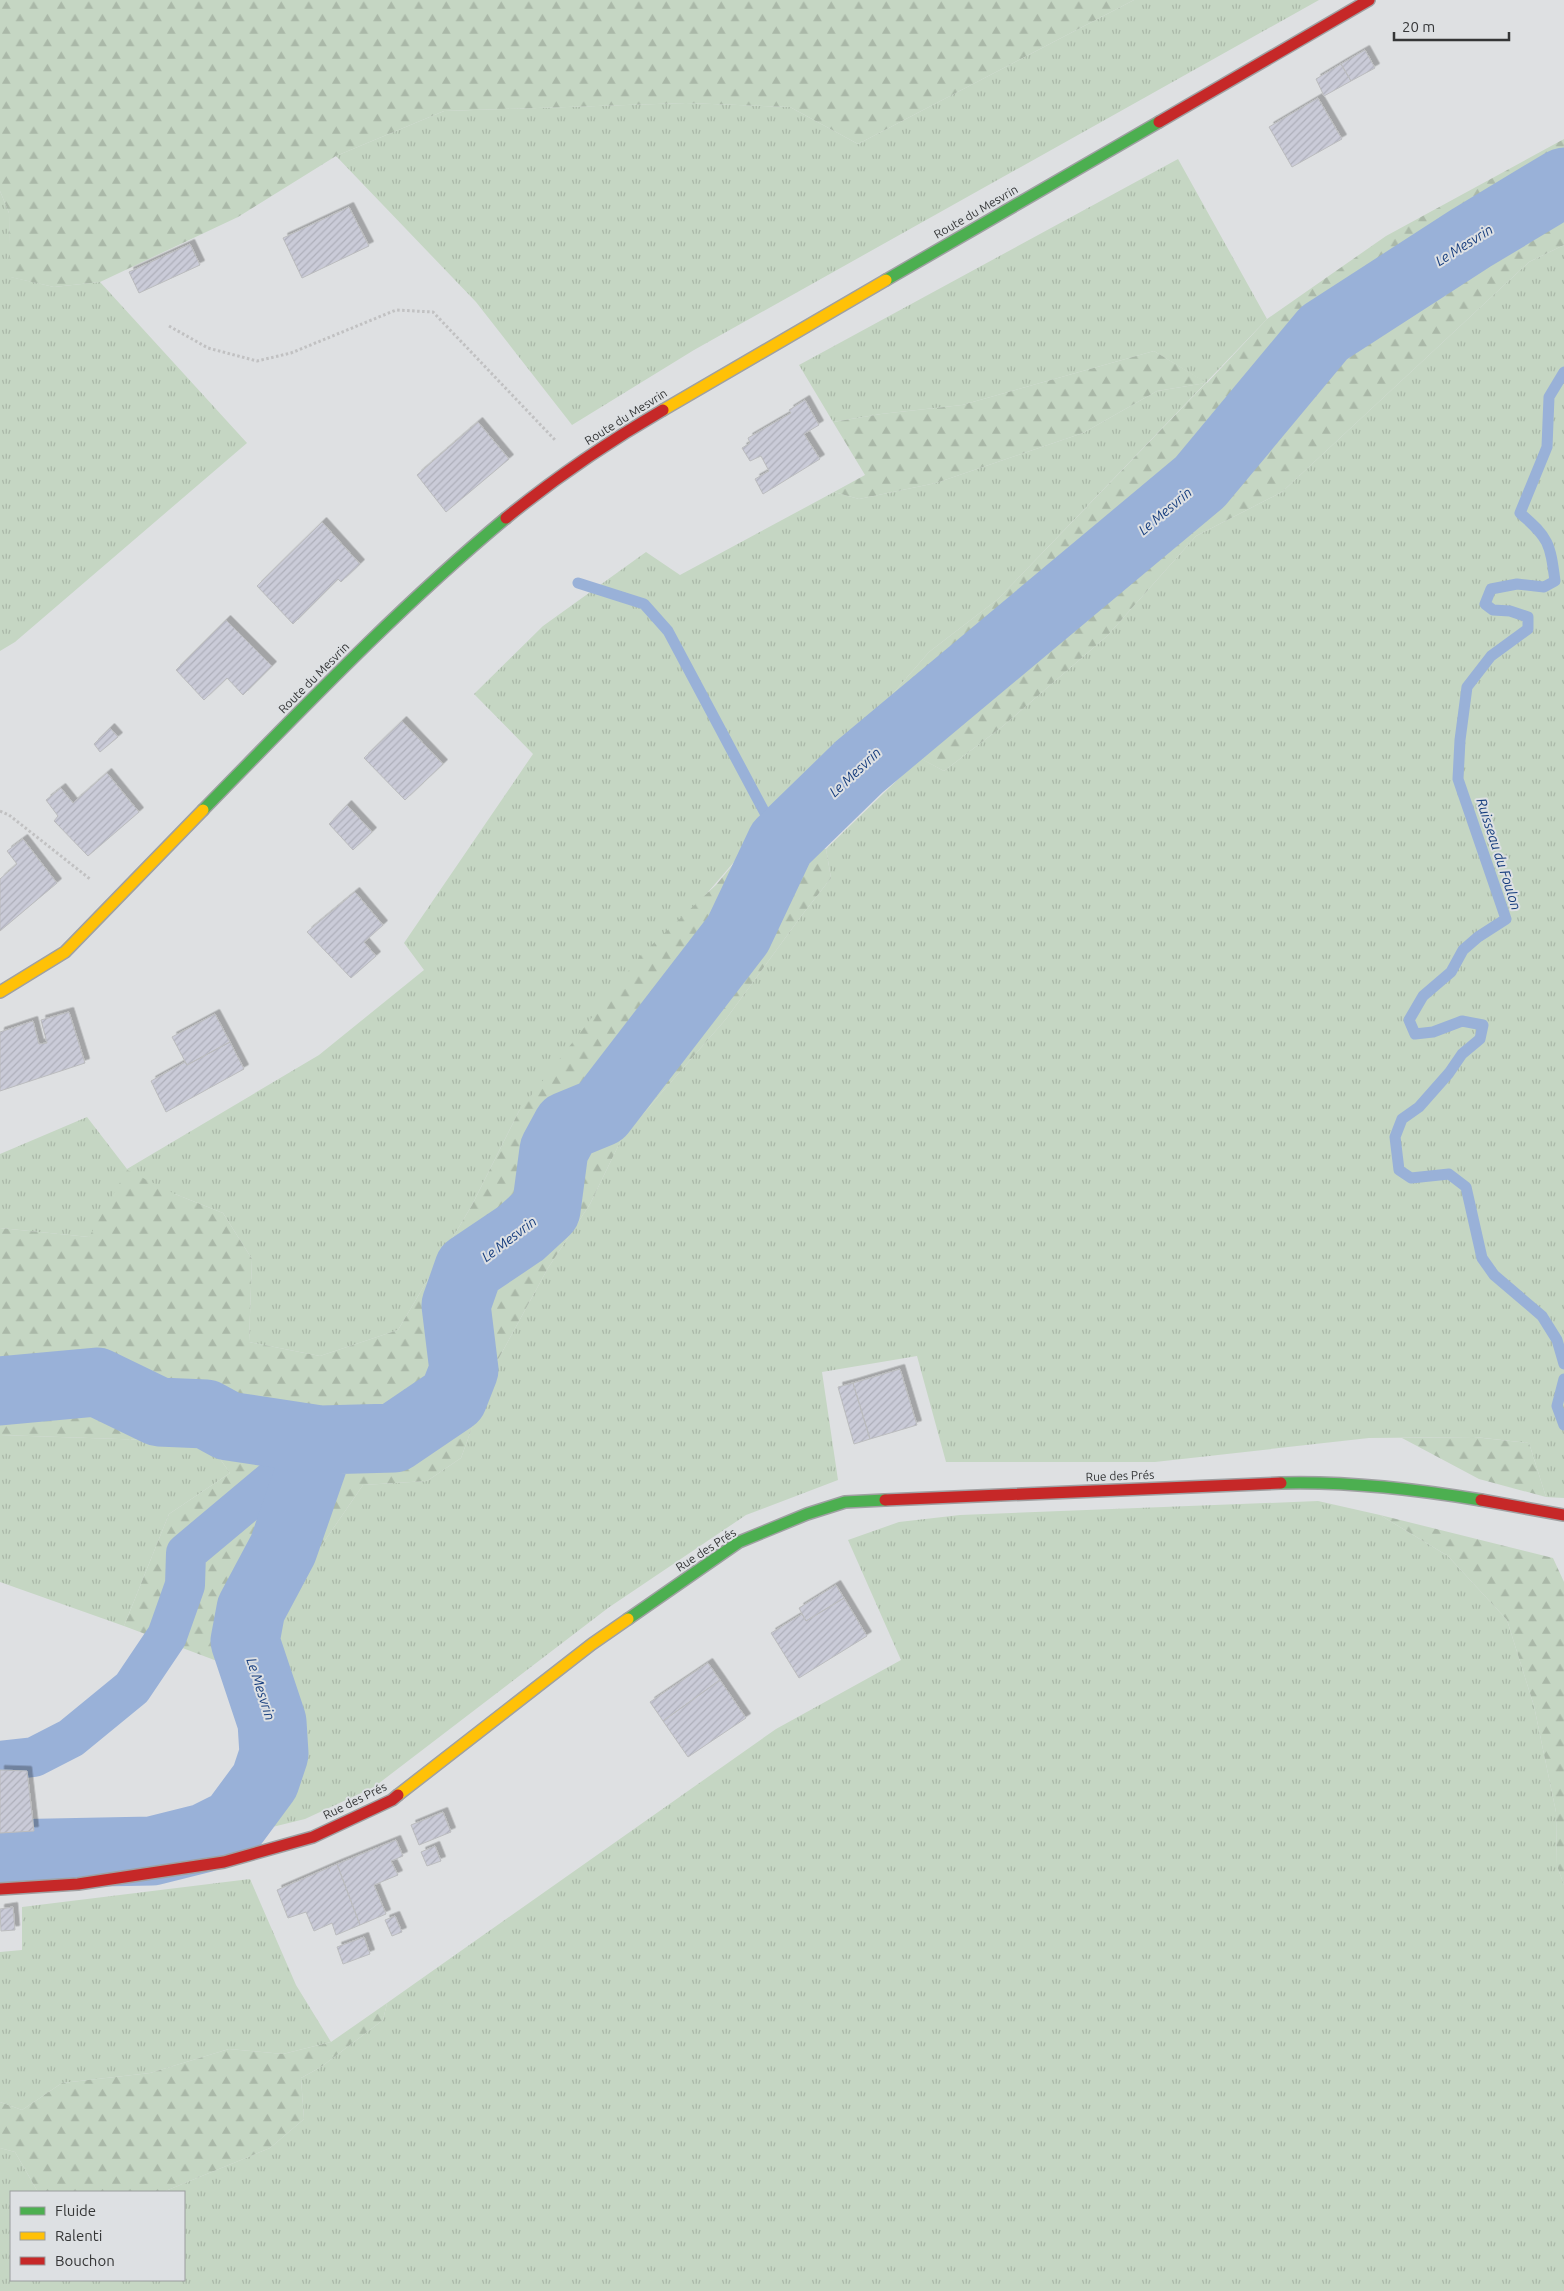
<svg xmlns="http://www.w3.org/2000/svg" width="1564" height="2291" viewBox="0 0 1564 2291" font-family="Ubuntu,sans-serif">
<defs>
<pattern id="grass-tufts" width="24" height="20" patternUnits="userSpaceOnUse" patternTransform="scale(1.25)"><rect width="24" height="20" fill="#c5d6c3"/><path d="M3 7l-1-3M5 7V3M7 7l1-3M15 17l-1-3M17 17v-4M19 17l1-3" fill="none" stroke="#aab8a8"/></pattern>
<pattern id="forest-firs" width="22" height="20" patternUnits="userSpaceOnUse" patternTransform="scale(1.25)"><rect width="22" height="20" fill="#c5d6c3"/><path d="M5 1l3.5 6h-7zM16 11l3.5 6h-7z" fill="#aab8a8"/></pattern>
<pattern id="building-hatch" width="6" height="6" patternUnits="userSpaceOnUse" patternTransform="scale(1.25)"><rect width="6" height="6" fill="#cacbd8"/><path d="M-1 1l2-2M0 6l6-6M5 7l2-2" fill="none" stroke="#aeafba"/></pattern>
<filter id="shadow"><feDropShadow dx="4.5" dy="-4.5" stdDeviation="0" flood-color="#0004"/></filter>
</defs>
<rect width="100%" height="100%" fill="#dee0e2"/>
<path fill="url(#grass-tufts)" d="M1134,0h185l-625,350 -122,75 -96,-123 -140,-146 108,-45 242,-8 104,4 68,37z
M1178,159l89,160 -269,280 -69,53 -53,61 -2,21 -90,70 -265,307 -47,94 -74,125 -78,26 -71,-14 3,-83 -29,-46 -48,-19 -86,43 -89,-9v-74l87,-37 40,52 192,-114 105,-85 -20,-27 129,-189 -59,-60 69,-68 103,-74 34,23 154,-83 25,7 77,-16 147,-50 74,-42 49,-8 -52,-32 -192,54 -81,9 -48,8 -34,-57z
M0,191l9,22 2,64 43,10 46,-5 147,161 -232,199 -15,9z
M1564,245v1253l-18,-1 -17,-54 -54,-6 -106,1 -214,24h-209l-29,-106 -95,16 16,108 -92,35 -138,93 -234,179 -69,32 -90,22 56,-82 22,-56 -16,-70 18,-49 68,-99 64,-4 34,-23 33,-91 54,-99 42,-64 32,-66 104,-119 76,-104 29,-37 -5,-29 94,-91 24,13 59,-45 104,-90 89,-100 86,-44 247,-230z
M0,1435l208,7 22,31 -61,41 -45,112 -124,-44z
M1318,1501l62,14 68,41 59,64 27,86 22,106 1,54 7,19v406h-1564v-143l15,4 23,40h-27v88h173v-88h-21l107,-44 34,-29 -3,-41 20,-11 62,-47 4,-17 389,-274 125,-69 -53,-120 51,-18 61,-7z
M250,1879l46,106 35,57 -48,12 -54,-5 -79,24 -88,10 -40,27 -22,-8v-150l22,-2v-43z"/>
<path fill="url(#forest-firs)" d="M0,0h1134l-276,144 -68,-37 -104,-4 -242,8 -108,45 -98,61 -138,65 -46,5 -44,-10 -1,-64 -9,-22z
M1564,139v106l-35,17 -247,230 -86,44 -89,100 -104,90 -59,45 -70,-37 2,-21 53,-61 69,-53 208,-216 -49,8 -74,42 -147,50 -77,16 -25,-7 31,-17 -32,-53 48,-8 81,-9 192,-54 53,32 60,-64 119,-83z
M754,839l72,10 5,29 -29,37 -76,104 -104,119 -32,66 -42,64 -54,99 -33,91 -34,23 -64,4 -68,99 -18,49 16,70 -22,56 -46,-95 -101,-38 45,-112 61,-41 -22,-31 -208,-7v-207l89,9 38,-67 48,24 48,19 29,46 -3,83 71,14 78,-26 74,-125 47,-94 121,-155 76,-71z
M1474,1437l55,6 17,54 -67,-18 -77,-41z
M1380,1515l173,43 11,24v303l-7,-19 -1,-54 -22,-106 -27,-86 -59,-64z
M387,2003l-4,17 -62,47 -20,11 3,41 -34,29 -107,44h-125l-23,-40 -15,-4v-46l22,8 40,-27 88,-10 79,-24 54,5 48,-12z"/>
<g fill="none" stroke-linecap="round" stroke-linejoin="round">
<path stroke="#99b1d8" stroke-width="11" d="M1564,372l-15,25 -2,50 -27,66c29,25 30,30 35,68l-11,6 -27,-3 -26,5 -6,15 8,6 17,1 18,6v12l-37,27 -24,31 -7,53 -2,39 48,140 -28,18 -15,13 -12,22 -28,24 -14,24 6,14 18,-2 29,-11 21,4 -3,14 -18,15 -13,19 -30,34 -17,12 -7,18 4,33 12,8 38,-4 17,13 16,71 12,17 48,41 15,24 7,24
M578,583l66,21 24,27 113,212
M1564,1379l-7,27 7,19"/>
<path stroke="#99b1d8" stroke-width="40" d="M0,1761l34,-4 37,-19 61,-50 35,-52 18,-51 1,-32 135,-113"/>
<path stroke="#99b1d8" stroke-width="69" d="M0,1391l97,-9 62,30 47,2 22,12 93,14 73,-2 59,-40 11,-28 -8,-65 13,-37 52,-35 25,-23 8,-60 13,-24 34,-14 137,-178 43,-91 78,-76 341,-285 124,-149 147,-95 93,-56
M0,1854l152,-3 52,-13 30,-15 31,-42 9,-27 -2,-32 -27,-81 6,-32 32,-60 38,-109"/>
</g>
<path fill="url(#building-hatch)" stroke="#bbbcbe" filter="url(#shadow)" d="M1365,50l10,18 -24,13 -10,-17z
M1341,64l10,17 -27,15 -8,-17z
M1318,98l24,41 -50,28 -23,-40z
M349,207l20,39 -67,32 -19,-40z
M190,244l10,21 -61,28 -10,-21z
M805,400l14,25 -15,9 16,25 -57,35 -8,-15 14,-8 -8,-15 -11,5 -8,-13 8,-5 -2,-5 43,-25 -2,-3z
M478,422l31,37 -63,53 -29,-37z
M322,522l38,42 -19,18 -3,-3 -45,45 -36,-38z
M226,620l46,46 -29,29 -16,-17 -23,22 -28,-30z
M402,721l41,43 -38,36 -41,-42z
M110,728l8,9 -18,15 -6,-8z
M107,773l32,39 -51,44 -34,-35 4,-5 -12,-16 15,-12 12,15z
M347,805l25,27 -19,18 -24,-26z
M23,839l34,44 -57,48v-52l17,-15 -10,-13z
M355,892l28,33 -19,17 12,14 -25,22 -44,-46z
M69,1012l16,51 -85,28v-59l33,-11 6,23 8,-1 -6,-23z
M215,1014l15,28 -43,23 -15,-28z
M230,1042l14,27 -78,43 -15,-31 34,-19 2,3z
M900,1369l17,56 -47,14 -17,-56z
M853,1383l17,56 -16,5 -16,-57z
M836,1585l8,13 -38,23 -7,-13z
M844,1598l23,38 -68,42 -28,-45 31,-19 4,7z
M708,1663l12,17 -57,41 -13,-19z
M720,1680l26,38 -58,39 -25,-36z
M0,1770l27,1 7,60 -34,2z
M443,1812l8,20 -32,13 -8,-20z
M396,1840l7,16 -12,5 7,14 -24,10 12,29 -26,11 -23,-61z
M435,1846l6,15 -14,5 -6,-14z
M337,1864l23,61 -24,10 -4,-12 -18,8 -8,-19 -18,6 -11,-28z
M13,1907l2,23 -14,1 -1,-22z
M395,1916l7,16 -10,4 -7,-16z
M364,1937l6,17 -27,10 -6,-17z"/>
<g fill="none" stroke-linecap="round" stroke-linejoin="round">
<g stroke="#9fa0a2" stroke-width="14">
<path id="fast" d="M886,280l273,-158
M203,810c98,-100 195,-202 303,-292
M1281,1483c67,-2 134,6 200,17
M628,1619l111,-77 68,-28 38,-12 40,-2"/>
</g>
<g stroke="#9fa0a2" stroke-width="14">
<path id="slow" d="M663,410l223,-130
M0,992l65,-40 138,-142
M398,1795l194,-151 36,-25"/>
</g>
<g stroke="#9fa0a2" stroke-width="14">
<path id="jam" d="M1159,122l210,-122
M506,518c49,-40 102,-76 157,-108
M885,1500l396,-17
M1481,1500l83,15
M0,1889l78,-5 146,-22 89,-25 79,-37 6,-5"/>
</g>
<path stroke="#c1c1c2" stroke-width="3" stroke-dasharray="2.5 2.5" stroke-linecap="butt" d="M169,326l39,22 49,13 34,-8 105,-43 37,2 122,128
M0,811l9,4 81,64"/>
<use href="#fast" stroke="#4caf50" stroke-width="11"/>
<use href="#slow" stroke="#ffc107" stroke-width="11"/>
<use href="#jam" stroke="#c62828" stroke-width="11"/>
</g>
<g text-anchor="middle" stroke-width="4" stroke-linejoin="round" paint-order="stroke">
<g font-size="12" fill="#353637" stroke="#dde0e3">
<text transform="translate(976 212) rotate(-30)" y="4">Route du Mesvrin</text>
<text transform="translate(626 417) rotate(-32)" y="4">Route du Mesvrin</text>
<text transform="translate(314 678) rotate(-45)" y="4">Route du Mesvrin</text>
<text transform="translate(1120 1476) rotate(-2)" y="4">Rue des Prés</text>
<text transform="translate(706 1550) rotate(-33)" y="4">Rue des Prés</text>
<text transform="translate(355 1801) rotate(-26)" y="4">Rue des Prés</text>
</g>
<g font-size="14" font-style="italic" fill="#163d7e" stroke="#dde0e3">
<text transform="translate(1464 245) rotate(-32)" y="5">Le Mesvrin</text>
<text transform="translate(1165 511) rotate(-40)" y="5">Le Mesvrin</text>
<text transform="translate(855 772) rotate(-43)" y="5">Le Mesvrin</text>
<text transform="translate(1499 854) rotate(72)" y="5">Ruisseau du Foulon</text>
<text transform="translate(509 1239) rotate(-37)" y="5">Le Mesvrin</text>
<text transform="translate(261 1689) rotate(72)" y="5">Le Mesvrin</text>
</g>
</g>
<rect x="10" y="2191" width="175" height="90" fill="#dde0e3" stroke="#9a9c9e"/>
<rect x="20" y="2207" width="25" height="8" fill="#4caf50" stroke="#9a9c9e"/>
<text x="55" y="2216" font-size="15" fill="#353637">Fluide</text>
<rect x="20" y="2232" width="25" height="8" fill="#ffc107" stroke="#9a9c9e"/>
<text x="55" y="2241" font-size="15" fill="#353637">Ralenti</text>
<rect x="20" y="2257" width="25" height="8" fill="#c62828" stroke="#9a9c9e"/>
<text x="55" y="2266" font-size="15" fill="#353637">Bouchon</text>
<path d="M1394 32v8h115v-8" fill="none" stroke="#353637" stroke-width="2.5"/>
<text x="1402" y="32" font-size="15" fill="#353637" stroke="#dde0e3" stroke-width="4" paint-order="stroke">20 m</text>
</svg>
